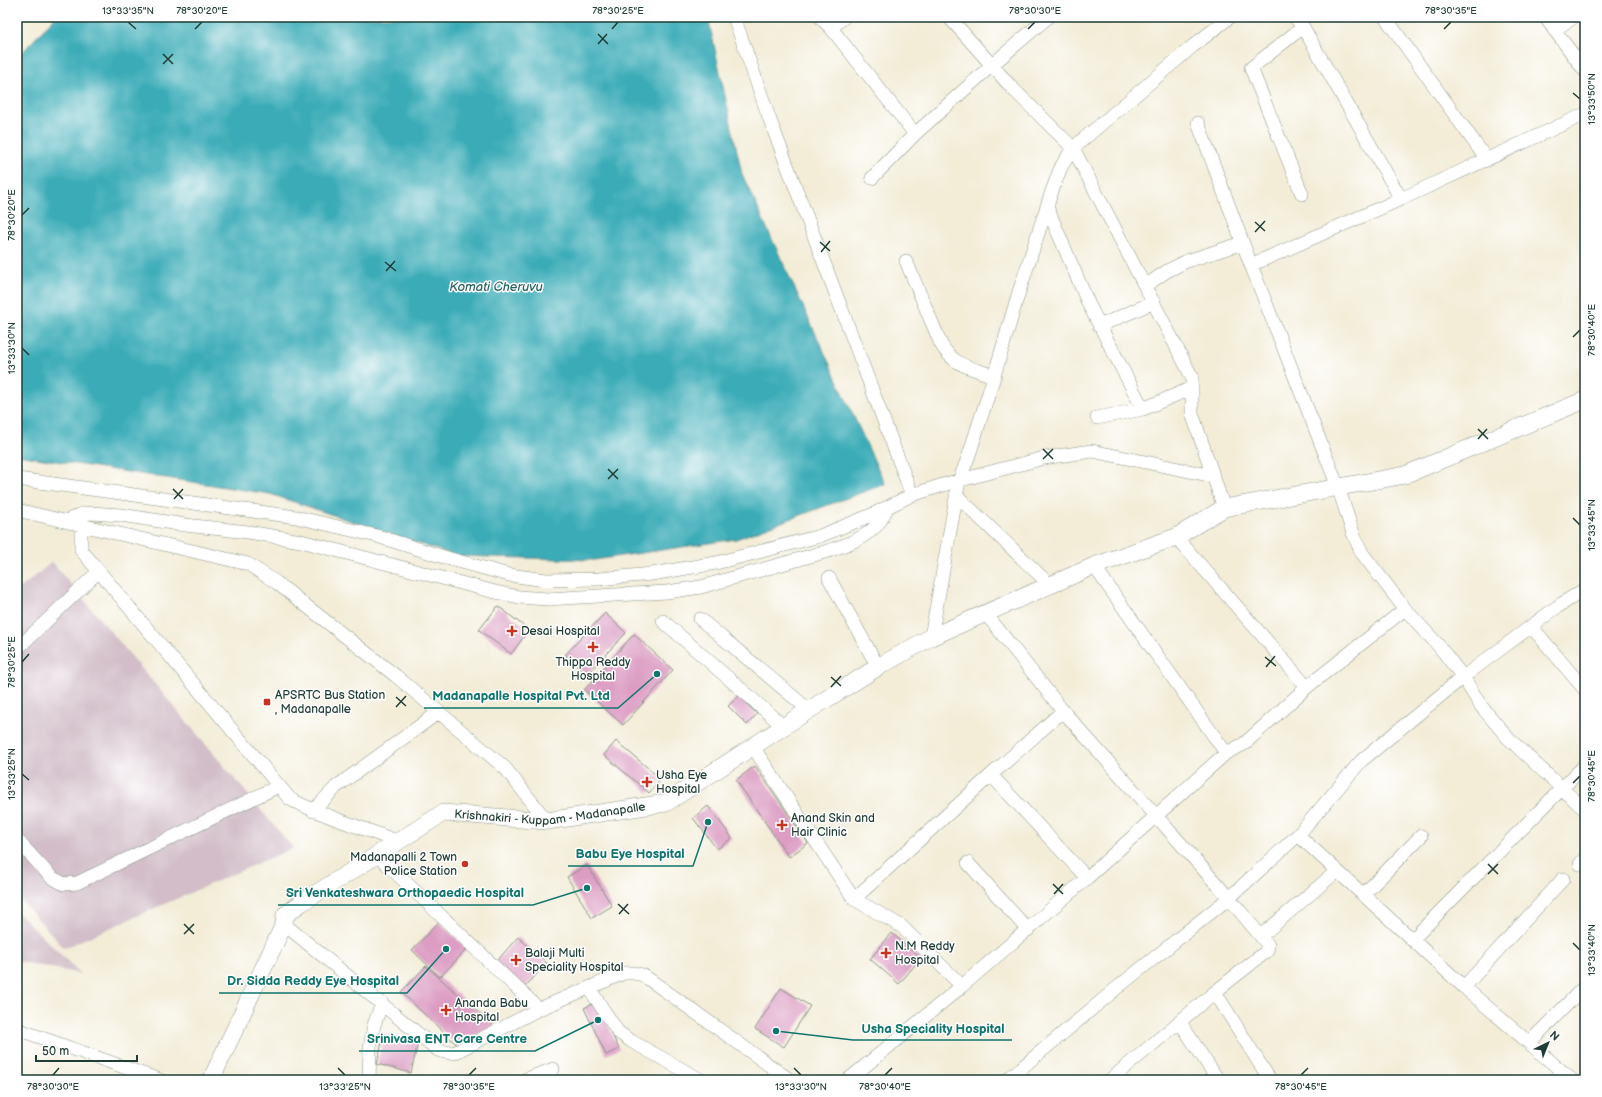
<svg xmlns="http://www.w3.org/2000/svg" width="1602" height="1097" viewBox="0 0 1602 1097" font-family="'Balsamiq Sans',sans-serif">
<rect width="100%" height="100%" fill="#fff"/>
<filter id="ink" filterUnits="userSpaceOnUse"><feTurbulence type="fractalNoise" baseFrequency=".025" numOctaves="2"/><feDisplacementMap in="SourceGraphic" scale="8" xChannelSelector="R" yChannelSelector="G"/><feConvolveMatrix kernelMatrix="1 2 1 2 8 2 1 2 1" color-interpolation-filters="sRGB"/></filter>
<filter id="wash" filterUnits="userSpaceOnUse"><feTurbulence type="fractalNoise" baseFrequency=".012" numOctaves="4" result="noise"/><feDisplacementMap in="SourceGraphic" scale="16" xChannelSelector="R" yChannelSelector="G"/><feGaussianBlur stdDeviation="0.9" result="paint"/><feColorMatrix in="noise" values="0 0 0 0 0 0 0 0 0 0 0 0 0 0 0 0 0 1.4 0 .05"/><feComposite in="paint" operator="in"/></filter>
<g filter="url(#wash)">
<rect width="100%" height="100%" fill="#f3edd8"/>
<path fill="#d2bdc8" d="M52,562l241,286 -229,100 -47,-52v-305z
M17,912l64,62 -64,-13z"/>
<path fill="#3bacb7" stroke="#2d7476" d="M55,17h653l34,157 143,310 -149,55 -142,21 -138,-4 -186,-62 -253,-39v-399l4,-2z"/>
<g id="blocks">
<path fill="#dc9cc3" d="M498,606l31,24 -18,24 -32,-24z
M605,613l21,20 -40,42 -21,-20z
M634,634l39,36 -50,55 -39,-35z
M739,696l18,18 -10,11 -19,-19z
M616,741l45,38 -12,14 -45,-38z
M755,766l53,77 -19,14 -53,-77z
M708,806l24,32 -15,11 -24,-31z
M587,865l25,41 -20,12 -25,-41z
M439,922l28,27 -27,28 -28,-27z
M892,933l29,25 -22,26 -29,-25z
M518,937l29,26 -24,26 -29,-25z
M426,966l68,60 -37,19 -56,-53z
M781,988l29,18 -26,41 -29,-18z
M597,1002l22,47 -13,6 -22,-47z
M384,1034l34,8 -7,31 -34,-9z"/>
</g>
</g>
<g filter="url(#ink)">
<use href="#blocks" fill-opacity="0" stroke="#899586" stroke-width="1"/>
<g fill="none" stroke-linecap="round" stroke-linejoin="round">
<g stroke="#899586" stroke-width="14">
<path id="minor" d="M734,17l36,103 142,375
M820,17l11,11 84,106 77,-69 56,-48
M949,17l63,71 61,60 119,229v36l32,95
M1295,17l8,10 98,172 184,-85
M1385,17l102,143
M1545,17l40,54
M831,28l13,-11
M1554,30l20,-13
M1198,123l53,142 150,-66
M872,178l43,-44
M1302,194l-51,-126 52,-41
M1047,207l42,98 54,104 49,-21
M906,261l35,83c12,22 31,24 53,32
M1251,265l87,222 15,46 9,20 43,56 33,36 25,32 18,29 27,32 77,72
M1145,286l22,-15 20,-10 56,-18
M1099,326l55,-24
M1097,418l46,-9
M17,479l279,38 81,19 70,22 62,17 37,5 53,-1 53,-5 64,-11 104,-27 49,-20 43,-21 34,-11 98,-26 48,-7 121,25
M956,495l93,89
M17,510l231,54 29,19 119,93 109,92 42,53
M66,521l16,-7 9,-1 30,2 64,10 63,7 53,9 194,51 24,5 28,2 120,-7 34,-5 127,-36c18,-6 41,-14 52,-30 3,-4 5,-10 8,-14
M81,524v26l209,249c34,18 72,28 108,43
M1176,537l131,150
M829,578l49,89
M986,614l77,97 166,187 69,-63 166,152 108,93
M700,619l109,91
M663,621l120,105
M1531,626l54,64
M931,637l28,-156 9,-23 25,-78 25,-85 34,-104 9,-24 12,-19 120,-102 37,-29
M17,649l82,-78
M753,747l101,152 47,27 61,60
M1226,753l18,-9 63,-57 98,-78
M991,775l72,-64
M313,811l23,-24 103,-75
M1298,835l63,-74 102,-84 94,-70 28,-18
M17,840l34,37 13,7 13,-1 202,-97
M376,854l163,155
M968,863l60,67
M1580,864l5,-6
M1363,895l58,-59
M854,899l137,-124 96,103 139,-125 -132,-187
M284,924l154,126 7,2 9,1 85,-44 85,-36h9l10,2 147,105
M1261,936l76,-65
M1412,940l173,-175
M1464,987l99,-108
M589,988l29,44 13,9 70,39
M1215,992l55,88
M1180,1022l38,58
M17,1029l143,51
M1529,1043l56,-57
M369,1080l1,-33 4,-22 8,-22
M524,1080l29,-11
M848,1080l114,-94 125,-108
M1007,1080l111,-93 111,-89 39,47 -1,6 -52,41 -105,88"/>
</g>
<g stroke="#899586" stroke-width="18">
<g id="major">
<path id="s1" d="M211,1080l73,-156 1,-9 16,-12 142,-90 104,8 119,-18 143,-93 69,-43 53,-30 163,-71 82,-29 48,-29 181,-33 180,-75"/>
</g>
</g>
<use href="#minor" stroke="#fff" stroke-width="13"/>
<use href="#major" stroke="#fff" stroke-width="17"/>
</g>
</g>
<path fill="none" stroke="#1f3d34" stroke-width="1.5" d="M128,22l8,7M195,29l7,-7M612,29l6,-7M1028,29l7,-7M1444,29l7,-7M598,34l10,10M598,44l9,-10M163,54l10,10M163,64l10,-10M1573,93l7,6M22,215l7,-7M1255,222l10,9M1255,232l10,-11M820,242l10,9M821,252l9,-11M385,262l11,9M386,271l9,-10M1573,337l7,-7M22,348l7,7M1478,429l10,10M1478,439l9,-10M1043,449l10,10M1043,459l10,-10M608,469l10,10M608,479l10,-10M173,489l10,10M174,499l9,-10M1573,518l7,7M1265,657l11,9M22,662l7,-8M1266,667l9,-11M831,677l10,9M831,687l10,-11M396,697l10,9M396,707l10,-11M22,774l7,6M1573,783l7,-7M1488,864l10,10M1488,874l10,-10M1053,884l10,10M1054,894l9,-10M618,904l11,10M619,914l9,-10M184,924l10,10M184,934l10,-10M1573,943l7,7M338,1068l7,7M794,1068l7,7M53,1075l6,-7M469,1075l7,-7M885,1075l7,-7M1301,1075l7,-7"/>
<g fill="#c8321e" stroke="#fff" stroke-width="1.5">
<path d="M510 625h4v4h4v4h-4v4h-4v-4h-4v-4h4z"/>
<path d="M591 641h4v4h4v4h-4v4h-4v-4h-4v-4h4z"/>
<rect x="263" y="698" width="8" height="8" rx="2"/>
<path d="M645 776h4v4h4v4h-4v4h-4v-4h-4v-4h4z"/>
<path d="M780 819h4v4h4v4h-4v4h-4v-4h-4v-4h4z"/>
<circle cx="465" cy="864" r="4"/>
<path d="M884 947h4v4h4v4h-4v4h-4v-4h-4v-4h4z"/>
<path d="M514 954h4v4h4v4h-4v4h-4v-4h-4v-4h4z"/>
<path d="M444 1004h4v4h4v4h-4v4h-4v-4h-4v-4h4z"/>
</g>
<g text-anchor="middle" stroke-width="3" stroke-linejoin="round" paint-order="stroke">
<g font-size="12" fill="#1f3d34" stroke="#fff" text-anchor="start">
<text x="521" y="635">Desai Hospital</text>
<text x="593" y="666" text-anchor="middle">Thippa Reddy<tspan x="593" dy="14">Hospital</tspan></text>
<text x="275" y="699">APSRTC Bus Station<tspan x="275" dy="14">, Madanapalle</tspan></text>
<text x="656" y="779">Usha Eye<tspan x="656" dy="14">Hospital</tspan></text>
<text x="791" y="822">Anand Skin and<tspan x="791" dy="14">Hair Clinic</tspan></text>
<text x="457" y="861" text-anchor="end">Madanapalli 2 Town<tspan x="457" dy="14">Police Station</tspan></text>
<text x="895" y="950">N.M Reddy<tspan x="895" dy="14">Hospital</tspan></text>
<text x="525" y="957">Balaji Multi<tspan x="525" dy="14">Speciality Hospital</tspan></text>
<text x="455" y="1007">Ananda Babu<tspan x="455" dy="14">Hospital</tspan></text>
</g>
<g font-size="12" fill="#1f3d34" stroke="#fff">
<text dy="4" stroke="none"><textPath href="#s1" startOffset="477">Krishnakiri - Kuppam - Madanapalle</textPath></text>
</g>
<g font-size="13" font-style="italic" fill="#296462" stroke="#fff">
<text x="496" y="291">Komati Cheruvu</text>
</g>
</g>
<path fill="none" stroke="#0f766e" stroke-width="1.5" d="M657 674L618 708H424M708 822L693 866H568M587 888L533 905H278M446 949L407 993H219M776 1031L853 1040H1012M598 1020L535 1051H359"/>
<g fill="#0f766e" stroke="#fff" stroke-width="1.5">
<circle cx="657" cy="674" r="4"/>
<circle cx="708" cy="822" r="4"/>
<circle cx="587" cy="888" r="4"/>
<circle cx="446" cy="949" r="4"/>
<circle cx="776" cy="1031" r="4"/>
<circle cx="598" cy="1020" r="4"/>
</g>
<g font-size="13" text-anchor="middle" font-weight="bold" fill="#0f766e" stroke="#fff" stroke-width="3" stroke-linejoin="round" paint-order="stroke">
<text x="521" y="700">Madanapalle Hospital Pvt. Ltd</text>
<text x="630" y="858">Babu Eye Hospital</text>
<text x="405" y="897">Sri Venkateshwara Orthopaedic Hospital</text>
<text x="313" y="985">Dr. Sidda Reddy Eye Hospital</text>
<text x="933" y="1033">Usha Speciality Hospital</text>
<text x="447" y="1043">Srinivasa ENT Care Centre</text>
</g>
<rect width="1602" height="1097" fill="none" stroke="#fff" stroke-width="44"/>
<g transform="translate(1548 1043) rotate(43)" stroke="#ffffff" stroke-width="3" paint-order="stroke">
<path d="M0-3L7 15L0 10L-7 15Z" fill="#1f3d34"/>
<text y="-6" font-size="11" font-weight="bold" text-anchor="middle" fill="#1f3d34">N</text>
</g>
<path d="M36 1055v6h101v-6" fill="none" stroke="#1f3d34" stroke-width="2"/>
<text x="42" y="1055" font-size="12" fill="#1f3d34" stroke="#ffffff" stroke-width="3" paint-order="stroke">50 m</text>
<rect x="22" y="22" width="1558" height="1053" fill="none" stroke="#1f3d34" stroke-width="1.5"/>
<g font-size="10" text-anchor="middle" fill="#1f3d34">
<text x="128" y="14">13°33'35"N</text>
<text x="202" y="14">78°30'20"E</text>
<text x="618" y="14">78°30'25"E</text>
<text x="1035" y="14">78°30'30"E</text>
<text x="1451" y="14">78°30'35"E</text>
<text transform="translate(1591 99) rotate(-90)" y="4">13°33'50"N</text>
<text transform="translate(11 215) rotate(-90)" y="4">78°30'20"E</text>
<text transform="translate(1591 330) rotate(-90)" y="4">78°30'40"E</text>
<text transform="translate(11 348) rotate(-90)" y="4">13°33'30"N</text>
<text transform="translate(1591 525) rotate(-90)" y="4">13°33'45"N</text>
<text transform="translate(11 662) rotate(-90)" y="4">78°30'25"E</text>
<text transform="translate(11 774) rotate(-90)" y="4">13°33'25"N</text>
<text transform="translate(1591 776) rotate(-90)" y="4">78°30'45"E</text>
<text transform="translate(1591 950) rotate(-90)" y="4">13°33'40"N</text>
<text x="53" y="1090">78°30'30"E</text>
<text x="345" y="1090">13°33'25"N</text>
<text x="469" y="1090">78°30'35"E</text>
<text x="801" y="1090">13°33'30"N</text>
<text x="885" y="1090">78°30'40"E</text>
<text x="1301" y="1090">78°30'45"E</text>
</g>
</svg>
